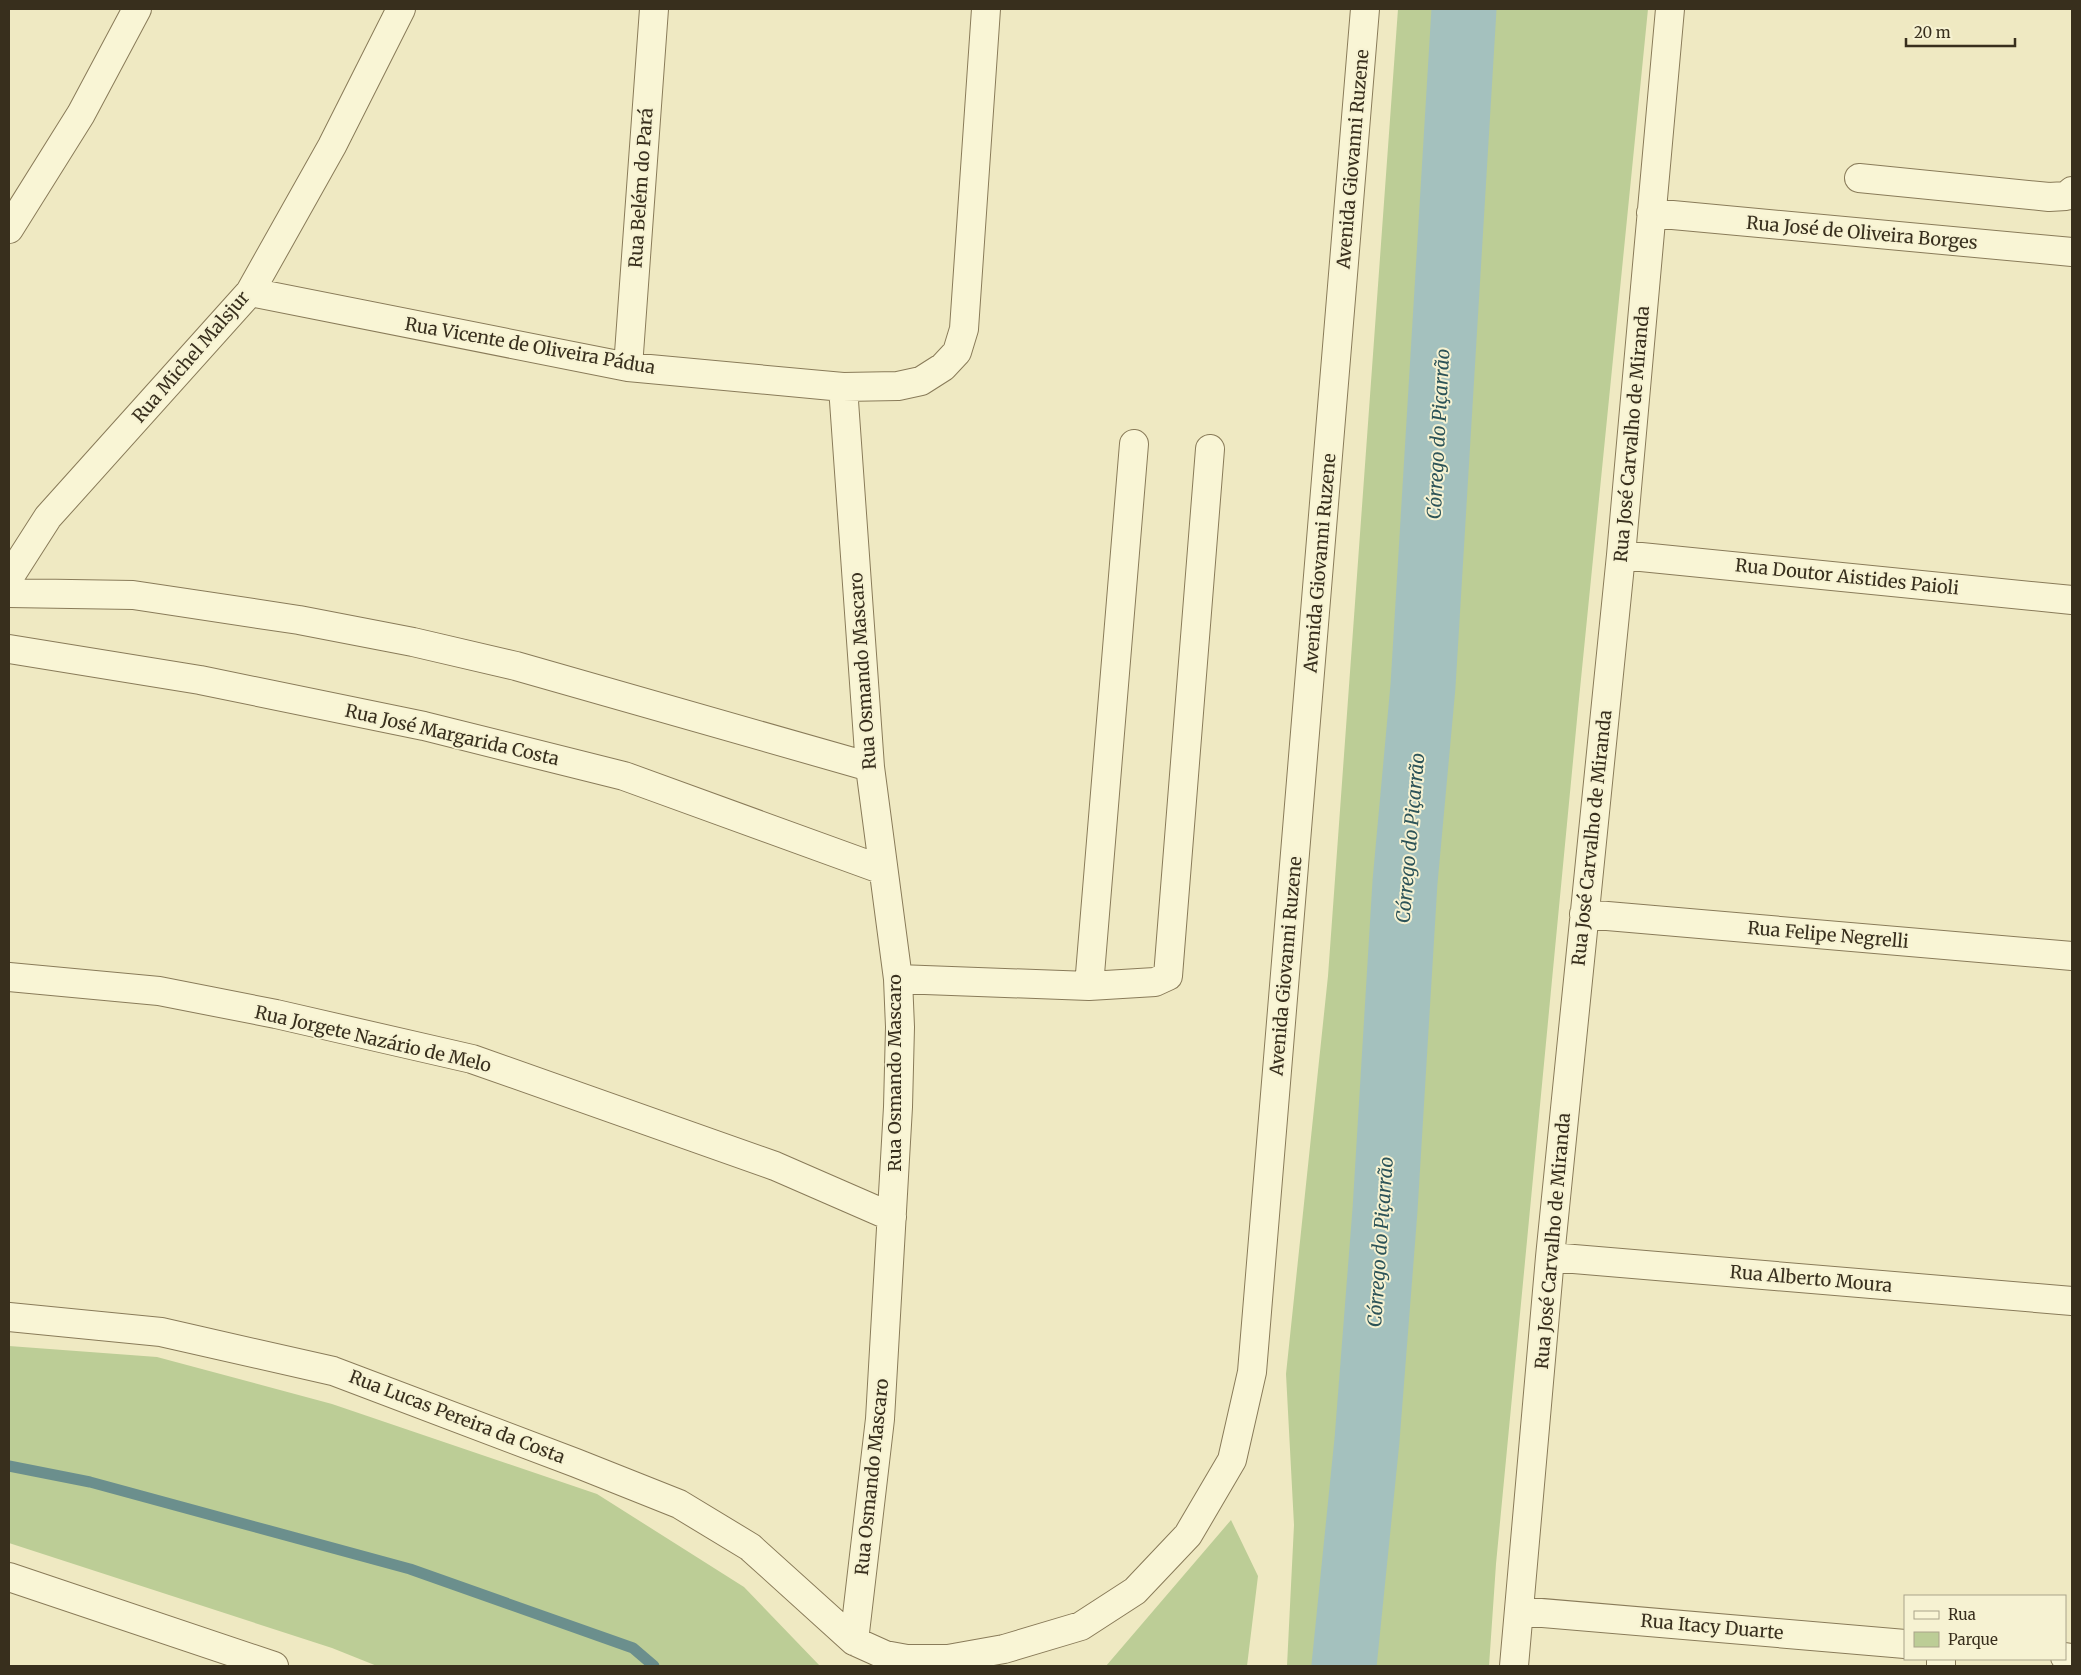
<svg xmlns="http://www.w3.org/2000/svg" width="2081" height="1675" viewBox="0 0 2081 1675" font-family="Merriweather,serif">
<rect width="100%" height="100%" fill="#efe9c2"/>
<path fill="#bccd96" d="M1398,9h250l-70,700 -82,855 -7,102h-202l7,-141 -8,-151 42,-398z
M9,1346l148,11 175,47 265,90 147,93 76,79h-443l-45,-18 -323,-105z
M1231,1520l27,56 -11,90h-141z"/>
<g fill="none" stroke-linecap="round" stroke-linejoin="round">
<path stroke="#6b8f8d" stroke-width="11" d="M9,1466l81,16 320,87 223,79 21,18"/>
<path stroke="#a4c1be" stroke-width="65" d="M1344,1666l23,-226 18,-230 20,-328 18,-196 41,-677"/>
<g stroke="#897b59" stroke-width="30">
<path id="minor" d="M1859,178l190,19 17,-1 6,-5
M1651,213l421,39
M9,229l72,-115 56,-105
M250,292l378,75 215,20 55,-1 23,-5 22,-14 14,-15 7,-23 22,-320
M628,367l26,-358
M843,387l27,380 28,212 2,48 -2,80 -18,312 -26,222
M1621,555l451,45
M9,578l39,-61 202,-225 82,-146 69,-137
M9,593l124,2 166,25 114,22 103,24 354,101
M9,649l191,31 224,46 200,50 259,94
M1584,914l488,42
M9,977l150,14 117,23 196,45 303,107 117,51
M898,979l191,7 66,-4 13,-6 42,-527
M1089,986l45,-542
M1550,1257l522,44
M9,1317l152,15 172,39 243,92 103,41 71,43 104,94 31,14 22,4h41l56,-10 77,-23 54,-35 53,-56 44,-75 20,-88 113,-1363
M9,1577l265,89
M1519,1611l386,33
M2065,1657l7,1
M1941,1659v7
M1514,1666l36,-409 71,-702 49,-546"/>
</g>
<use href="#minor" stroke="#f9f5d5" stroke-width="28"/>
</g>
<g text-anchor="middle" stroke-width="4" stroke-linejoin="round" paint-order="stroke">
<g font-size="18" fill="#382f1d" stroke="#f6f2d2">
<text transform="translate(1353 159) rotate(-85)" y="6">Avenida Giovanni Ruzene</text>
<text transform="translate(641 188) rotate(-86)" y="6">Rua Belém do Pará</text>
<text transform="translate(1862 233) rotate(5)" y="6">Rua José de Oliveira Borges</text>
<text transform="translate(530 346) rotate(10)" y="6">Rua Vicente de Oliveira Pádua</text>
<text transform="translate(191 357) rotate(-49)" y="6">Rua Michel Malsjur</text>
<text transform="translate(1632 434) rotate(-85)" y="6">Rua José Carvalho de Miranda</text>
<text transform="translate(1320 563) rotate(-85)" y="6">Avenida Giovanni Ruzene</text>
<text transform="translate(1847 577) rotate(6)" y="6">Rua Doutor Aistides Paioli</text>
<text transform="translate(863 671) rotate(-94)" y="6">Rua Osmando Mascaro</text>
<text transform="translate(452 735) rotate(13)" y="6">Rua José Margarida Costa</text>
<text transform="translate(1592 838) rotate(-84)" y="6">Rua José Carvalho de Miranda</text>
<text transform="translate(1828 935) rotate(5)" y="6">Rua Felipe Negrelli</text>
<text transform="translate(1286 966) rotate(-85)" y="6">Avenida Giovanni Ruzene</text>
<text transform="translate(373 1039) rotate(13)" y="6">Rua Jorgete Nazário de Melo</text>
<text transform="translate(895 1073) rotate(-90)" y="6">Rua Osmando Mascaro</text>
<text transform="translate(1553 1241) rotate(-85)" y="6">Rua José Carvalho de Miranda</text>
<text transform="translate(1811 1279) rotate(5)" y="6">Rua Alberto Moura</text>
<text transform="translate(457 1417) rotate(21)" y="6">Rua Lucas Pereira da Costa</text>
<text transform="translate(872 1477) rotate(-84)" y="6">Rua Osmando Mascaro</text>
<text transform="translate(1712 1627) rotate(5)" y="6">Rua Itacy Duarte</text>
</g>
<g font-size="19" font-style="italic" fill="#2c5358" stroke="#f6f2d2">
<text transform="translate(1438 434) rotate(-87)" y="7">Córrego do Piçarrão</text>
<text transform="translate(1410 838) rotate(-85)" y="7">Córrego do Piçarrão</text>
<text transform="translate(1380 1242) rotate(-86)" y="7">Córrego do Piçarrão</text>
</g>
</g>
<rect width="2081" height="1675" fill="none" stroke="#382f1d" stroke-width="20"/>
<rect x="1904" y="1595" width="162" height="65" fill="#f6f2d2" stroke="#aaa48a"/>
<rect x="1914" y="1611" width="25" height="8" fill="#f9f5d5" stroke="#aaa48a"/>
<text x="1948" y="1620" font-size="15" fill="#382f1d">Rua</text>
<rect x="1914" y="1632" width="25" height="15" fill="#bccd96" stroke="#aaa48a"/>
<text x="1948" y="1645" font-size="15" fill="#382f1d">Parque</text>
<path d="M1906 38v8h109v-8" fill="none" stroke="#382f1d" stroke-width="2.5"/>
<text x="1914" y="38" font-size="15" fill="#382f1d" stroke="#f6f2d2" stroke-width="4" paint-order="stroke">20 m</text>
</svg>
